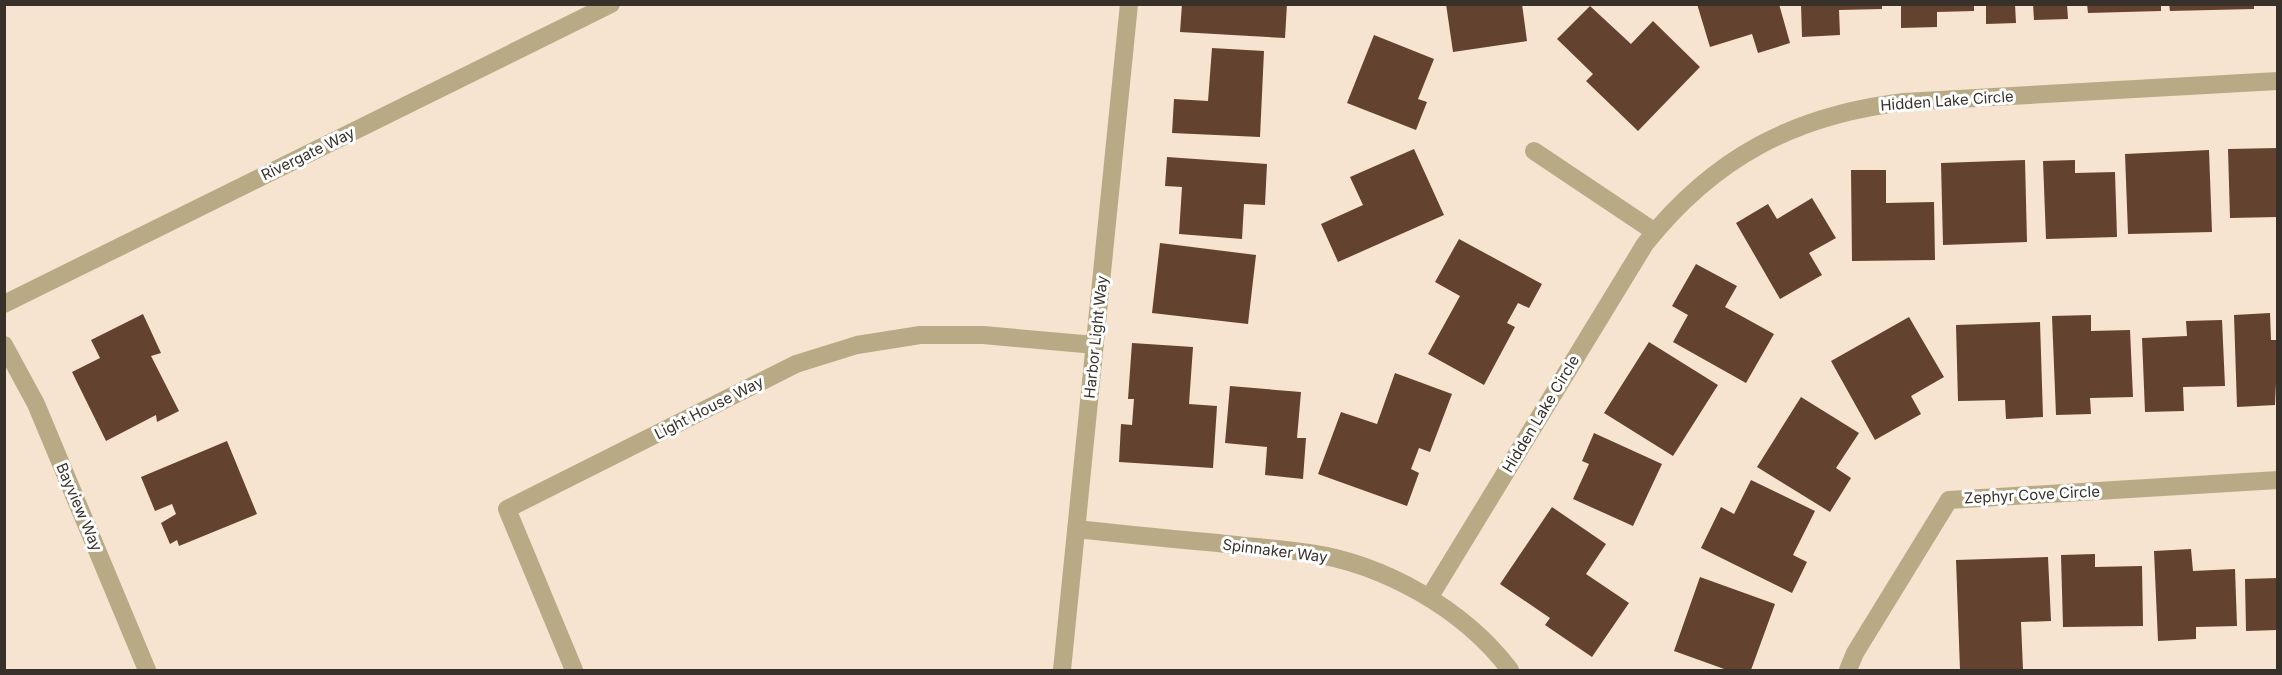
<svg xmlns="http://www.w3.org/2000/svg" width="2282" height="675" viewBox="0 0 2282 675" font-family="Inter,sans-serif">
<rect width="100%" height="100%" fill="#f6e4d1"/>
<path fill="#644230" d="M1182,4h105l-2,34 -105,-6z
M1446,4h76l5,37 -74,11z
M1697,4h82l11,39 -32,10 -6,-19 -42,13z
M1801,4h81v5l-43,1 1,25 -38,2z
M1901,4h73v7l-37,1v15l-36,1z
M1986,4h29l1,19 -30,1z
M2033,4h34l1,15 -34,1z
M2087,4h74v7l-73,2z
M2169,4h85v5l-84,2z
M1590,6l41,38 22,-23 47,46 -62,64 -52,-50 7,-7 -36,-35z
M1374,35l60,24 -16,40 9,3 -11,28 -69,-27z
M1212,48l52,3 -4,86 -88,-4 2,-34 34,2z
M2278,148v69l-48,1 -2,-69z
M1414,149l30,66 -106,47 -17,-38 42,-19 -13,-28z
M2209,150l3,82 -84,2 -3,-80z
M1167,157l100,7 -2,41 -21,-1 -2,35 -63,-5 3,-47 -17,-1z
M2025,160l2,82 -84,3 -2,-82z
M2075,160v13l40,-1 2,65 -71,2 -3,-78z
M1851,170h35v33l48,-1 1,58 -83,1z
M1812,198l24,40 -27,15 13,22 -42,24 -44,-76 32,-19 9,15z
M1459,239l83,45 -13,24 -11,-5 -11,20 8,4 -31,58 -56,-31 32,-58 -25,-14z
M1160,243l96,12 -8,69 -96,-11z
M1696,264l41,22 -12,21 49,27 -28,49 -73,-41 15,-27 -16,-9z
M2270,313l1,27h7l-3,65 -38,2 -3,-92z
M143,314l18,39 -10,3 28,55 -22,11 -1,-7 -50,26 -34,-69 28,-14 -9,-18z
M2091,315v16l39,-1 3,67 -43,1 1,16 -35,1 -4,-99z
M1909,317l35,60 -33,19 10,18 -46,26 -44,-79z
M2222,320l3,66 -42,1 1,24 -39,1 -3,-74 45,-2 -1,-15z
M2040,322l3,95 -37,2 -1,-19 -47,1 -2,-76z
M1649,342l69,43 -45,71 -69,-43z
M1132,343l61,4 -4,57 28,2 -4,62 -94,-6 2,-38 11,1 2,-26h-6z
M1395,373l57,21 -22,58 -11,-4 -8,21 8,4 -12,33 -89,-32 23,-62 36,12z
M1230,386l71,6 -4,46h9l-3,41 -38,-4 2,-28 -42,-4z
M1801,397l58,36 -23,35 15,10 -21,34 -73,-45z
M1594,433l68,31 -29,62 -60,-27 16,-35 -7,-3z
M227,441l30,73 -78,32 -2,-6 -7,4 -9,-21 15,-9 -4,-10 -17,7 -14,-34z
M1751,480l64,31 -22,44 14,7 -15,31 -91,-45 20,-41 13,7z
M1552,507l54,37 -20,30 43,29 -37,54 -47,-32 5,-7 -50,-34z
M2191,549l2,22 42,-2 2,57 -41,1v12l-38,2 -4,-90z
M2095,554v13l47,-1 1,60 -80,1 -2,-72z
M2048,557l3,64 -30,1 2,48h-63l-4,-110z
M1700,577l75,27 -24,66h-24l-53,-19z
M2278,578v52l-32,1 -1,-52z"/>
<g fill="none" stroke-linecap="round" stroke-linejoin="round">
<path stroke="#b8aa85" stroke-width="18" d="M1534,151l121,81
M4,304l607,-300
M4,345l32,59 111,266
M1076,529c47,5 95,10 142,14 30,4 61,5 91,10 75,11 155,56 201,117
M1429,598l216,-354c69,-87 150,-129 259,-142l374,-21
M574,670l-67,-161 289,-145 61,-19 63,-10h63l112,10
M1062,670l67,-666
M1848,670l7,-17 94,-153 329,-20"/>
</g>
<g text-anchor="middle" stroke-width="6" stroke-linejoin="round" paint-order="stroke">
<g font-size="15" fill="#38312a" stroke="#fff">
<text transform="translate(1947 101) rotate(-4)" y="5">Hidden Lake Circle</text>
<text transform="translate(308 154) rotate(-26)" y="5">Rivergate Way</text>
<text transform="translate(1096 337) rotate(-84)" y="5">Harbor Light Way</text>
<text transform="translate(709 408) rotate(-27)" y="5">Light House Way</text>
<text transform="translate(1541 414) rotate(-59)" y="5">Hidden Lake Circle</text>
<text transform="translate(2032 495) rotate(-3)" y="5">Zephyr Cove Circle</text>
<text transform="translate(79 507) rotate(67)" y="5">Bayview Way</text>
<text transform="translate(1275 551) rotate(7)" y="5">Spinnaker Way</text>
</g>
</g>
<rect width="2282" height="675" fill="none" stroke="#38312a" stroke-width="12"/>
</svg>
